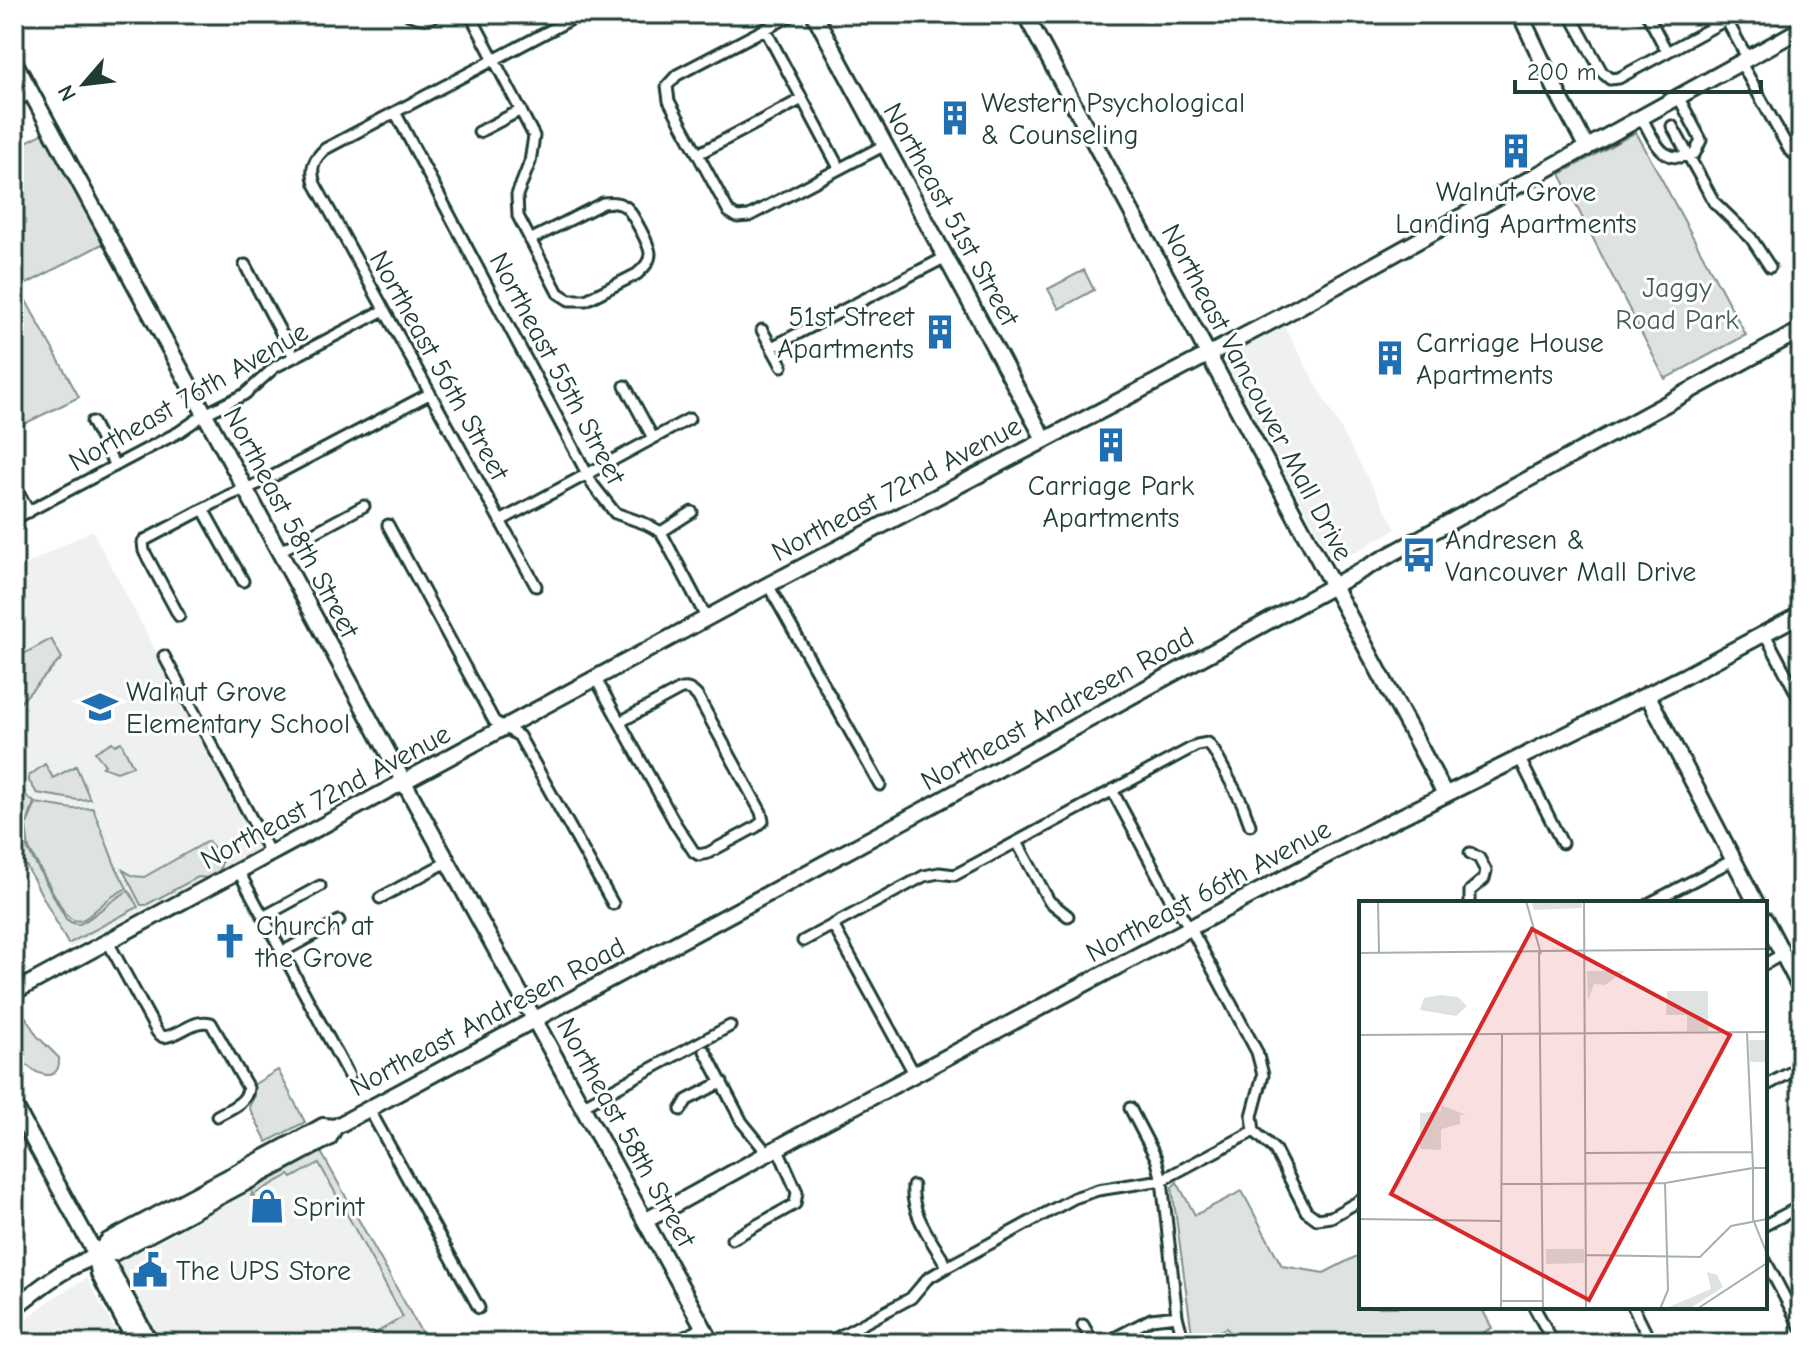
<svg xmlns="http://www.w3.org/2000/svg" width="1815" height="1357" viewBox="0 0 1815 1357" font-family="'Comic Neue',sans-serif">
<rect width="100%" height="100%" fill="#fff"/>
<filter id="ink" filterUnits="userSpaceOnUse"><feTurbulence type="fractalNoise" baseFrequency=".0125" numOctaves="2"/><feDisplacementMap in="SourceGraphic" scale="16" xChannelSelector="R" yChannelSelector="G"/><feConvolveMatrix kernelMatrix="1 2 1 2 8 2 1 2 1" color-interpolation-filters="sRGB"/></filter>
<g filter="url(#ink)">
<path fill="#eef1f0" d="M1284,326l112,203 -57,32 -9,-6 -104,-191 5,-11z
M92,530l169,319 -191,99 -56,-105v-272z
M321,1152l106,191h-267l-41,-76 2,-9 25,-9z
M87,1278l35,65h-103l-5,-13 36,-30z"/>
<path fill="#dee3e2" stroke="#7e908b" stroke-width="2" d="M1636,132l110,203 -81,44 -105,-205z
M44,133l60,110 -85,45 60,109 -65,32v-281z
M1084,270l10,20 -35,19 -11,-20z
M51,639l11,19 -47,50 -1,-49z
M112,742l3,3 6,-3 12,24 -16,6 -15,-5 3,-2 -10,-13z
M45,764l8,14 23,-12 14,33 -12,1 -41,-7 -8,-12v-5z
M14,774l14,24 6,4 -7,22 9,-21 37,6 20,-1 22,57 12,23c-7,4 -15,8 -22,14 -14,11 -26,30 -41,10l-35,-63 -3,-23 -2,13 4,11 38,69c4,2 7,6 12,5 9,0 36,-28 51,-33l9,16 -70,37 -54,-101z
M208,841l15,17 -4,14 -11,6 -10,-1 -52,28h-5l-18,-35 10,6 11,1z
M17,1011h5l15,25 22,22c2,34 -41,10 -45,-13 -2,-10 0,-22 0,-33z
M278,1070l27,52 -38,20 -18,-35 5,-10 -1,-12z
M321,1152l105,189 -5,2h-49l-3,-6 34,-20 -84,-154 -27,15 -3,-3 -36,20 14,28h-2l-14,-26 2,-9z
M1177,1182l18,33 47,-24 40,75 42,7 37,-19v53h120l11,21 -29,15h-222l-15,-15 -30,15 -5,-16 -19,-140z"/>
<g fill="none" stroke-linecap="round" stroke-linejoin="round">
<g stroke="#1f3d34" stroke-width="15">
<path id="street" d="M408,14c12,5 20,6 31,0
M470,14l64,122 -4,26 -13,33 1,21 40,77 11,7h17l51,-26c6,-5 13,-12 13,-20 0,-9 -17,-39 -23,-46 -7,-6 -15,-6 -24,-5l-73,37
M794,14l-117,61 -10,11 2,15 60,111 8,5 12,-1 136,-71
M1570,14l32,58 8,7 9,-1 107,-58
M1647,14l20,38
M1723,14l25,45
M765,29l74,139
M1741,63l49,88 11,8
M14,102l18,-9
M395,112l198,373 22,28 31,11 15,8 46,87
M1642,118c13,24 20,49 53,35l6,-13 -22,-42
M1672,126l42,76 37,36 19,29
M479,132l42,-22
M698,154l104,-55
M245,265l49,92
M762,330l20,36
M772,347l174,-90
M625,386l28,52
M92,422l23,44
M14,484l15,28
M203,509l40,72
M14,519l165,-87 26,-18 40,-20 30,-27 109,-57
M502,520l187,-101
M388,525l106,196 25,15 94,168
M661,532l31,-20
M278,552l86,-46
M768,585l112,200
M536,586l-221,-402c-5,-15 -2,-24 10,-35l256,-135
M179,616l-35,-65 -1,-9 2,-2 85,-45 30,-12 169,-89
M1765,634l36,68
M164,656l107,199
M596,679l79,144 19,29 5,3 9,-2 48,-26 7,-6 -2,-9 -63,-115c-6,-7 -11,-10 -19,-7l-59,32
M1519,757l43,86
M1112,790l60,112 19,27 66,123 6,23 -11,41 2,15 21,19 31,61 11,8 14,-2 30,-17
M1017,842l32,59 19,15
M239,872l110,204
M380,898l67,-36
M1470,903v-12l14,-12 2,-8 -7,-13 -9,-5
M1650,903l83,-43
M263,917l57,-31
M833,925l82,150
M803,941l121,-65 15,-3 16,2 242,-130 11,-2 6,8 28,52 8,22
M108,942l49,90 6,5c18,-1 30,-19 48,-14l37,65c-1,15 -19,21 -31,28
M282,952l57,-31
M1765,964l18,-10
M705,1051l37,71 26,32
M1765,1086l36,-19
M582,1106l148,-80
M1130,1108l26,50 6,22 15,136 7,27
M369,1109l110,199
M681,1110l6,-10 35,-18
M913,1186c-3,28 21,57 34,81
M1765,1225l36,-19
M732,1239l63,-35 2,-12 -19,-43
M1765,1260l36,68
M1534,1307l20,36
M1633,1307l18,36
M1083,1325l10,18
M674,1343l29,-16
M827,1343l84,-45 16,-19 20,-12 127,-69 24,-8 64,-10 92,-49
M1105,1343l46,-24 26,-3"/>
</g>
<g stroke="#1f3d34" stroke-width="20">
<path id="secondary" d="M814,14l230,425
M1025,14l420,780
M1520,14l35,74 32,60
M14,61l386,714 312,568
M1647,694l109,209
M1765,920l36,69
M14,992l754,-407 512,-268 521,-288
M14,1105l82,150 14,13 40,75
M298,1140l25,-14 12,1
M645,1221l174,-96 559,-297 307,-152 116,-62
M96,1255l3,19 37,69"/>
</g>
<g stroke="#1f3d34" stroke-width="20">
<path id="primary" d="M96,1255l12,-14 190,-101
M14,1308c29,-23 62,-51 100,-55l215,-115 6,-11 570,-307 896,-490"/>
</g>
<use href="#street" stroke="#fff" stroke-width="9"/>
<use href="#secondary" stroke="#fff" stroke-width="14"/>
<use href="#primary" stroke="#fff" stroke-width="14"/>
</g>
</g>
<defs>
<g id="building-bare" transform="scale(2.76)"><path d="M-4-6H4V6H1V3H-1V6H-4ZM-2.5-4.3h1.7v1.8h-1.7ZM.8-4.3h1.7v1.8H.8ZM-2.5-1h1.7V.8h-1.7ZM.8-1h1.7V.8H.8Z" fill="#1f6fb2" stroke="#fff" stroke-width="2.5" paint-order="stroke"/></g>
<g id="bus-bare" transform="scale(2.76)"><path d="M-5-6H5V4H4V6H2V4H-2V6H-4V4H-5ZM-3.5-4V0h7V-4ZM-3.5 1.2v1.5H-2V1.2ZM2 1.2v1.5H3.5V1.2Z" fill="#1f6fb2" stroke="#fff" stroke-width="2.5" paint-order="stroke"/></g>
<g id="school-bare" transform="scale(2.76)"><path d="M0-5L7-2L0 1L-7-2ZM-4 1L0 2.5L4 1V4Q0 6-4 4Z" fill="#1f6fb2" stroke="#fff" stroke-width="2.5" paint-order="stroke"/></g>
<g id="church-bare" transform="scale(2.76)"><path d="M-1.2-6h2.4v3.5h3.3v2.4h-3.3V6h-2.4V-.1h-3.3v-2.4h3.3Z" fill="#1f6fb2" stroke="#fff" stroke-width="2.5" paint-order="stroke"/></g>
<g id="shop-bare" transform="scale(2.76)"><path d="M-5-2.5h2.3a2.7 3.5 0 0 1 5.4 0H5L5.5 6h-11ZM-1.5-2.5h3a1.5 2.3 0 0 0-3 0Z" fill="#1f6fb2" stroke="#fff" stroke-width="2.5" paint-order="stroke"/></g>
<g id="civic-bare" transform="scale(2.76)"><path d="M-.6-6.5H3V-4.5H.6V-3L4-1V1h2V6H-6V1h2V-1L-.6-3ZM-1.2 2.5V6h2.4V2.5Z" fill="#1f6fb2" stroke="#fff" stroke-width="2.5" paint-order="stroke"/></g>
</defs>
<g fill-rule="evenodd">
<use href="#building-bare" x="955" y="118"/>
<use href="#building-bare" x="1516" y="151"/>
<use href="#building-bare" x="940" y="332"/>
<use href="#building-bare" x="1390" y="358"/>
<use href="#building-bare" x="1111" y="445"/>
<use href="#bus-bare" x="1419" y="555"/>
<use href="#school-bare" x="100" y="707"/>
<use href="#church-bare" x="230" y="941"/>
<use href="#shop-bare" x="267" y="1206"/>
<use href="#civic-bare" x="150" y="1270"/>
</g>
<g text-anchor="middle" stroke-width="6" stroke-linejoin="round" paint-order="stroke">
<g font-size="28" fill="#1f3d34" stroke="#fff" text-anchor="start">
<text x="981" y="112">Western Psychological<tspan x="981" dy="32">&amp; Counseling</tspan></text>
<text x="1516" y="201" text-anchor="middle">Walnut Grove<tspan x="1516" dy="32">Landing Apartments</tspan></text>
<text x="914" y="326" text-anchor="end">51st Street<tspan x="914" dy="32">Apartments</tspan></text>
<text x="1416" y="352">Carriage House<tspan x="1416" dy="32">Apartments</tspan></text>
<text x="1111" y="495" text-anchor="middle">Carriage Park<tspan x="1111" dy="32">Apartments</tspan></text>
<text x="1445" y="549">Andresen &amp;<tspan x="1445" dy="32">Vancouver Mall Drive</tspan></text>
<text x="126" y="701">Walnut Grove<tspan x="126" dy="32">Elementary School</tspan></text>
<text x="256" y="935">Church at<tspan x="256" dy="32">the Grove</tspan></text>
<text x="293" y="1216">Sprint</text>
<text x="176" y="1280">The UPS Store</text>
</g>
<g font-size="28" fill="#1f3d34" stroke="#fff">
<text transform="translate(952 214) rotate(61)" y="10">Northeast 51st Street</text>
<text transform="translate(440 365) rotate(61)" y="10">Northeast 56th Street</text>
<text transform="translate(558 368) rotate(62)" y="10">Northeast 55th Street</text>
<text transform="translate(1258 392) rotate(62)" y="10">Northeast Vancouver Mall Drive</text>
<text transform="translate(188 396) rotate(-30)" y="10">Northeast 76th Avenue</text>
<text transform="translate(896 488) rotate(-28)" y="10">Northeast 72nd Avenue</text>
<text transform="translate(292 522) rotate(62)" y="10">Northeast 58th Street</text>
<text transform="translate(1057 708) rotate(-29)" y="10">Northeast Andresen Road</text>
<text transform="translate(325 796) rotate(-28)" y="10">Northeast 72nd Avenue</text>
<text transform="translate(1208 890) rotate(-28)" y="10">Northeast 66th Avenue</text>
<text transform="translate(487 1016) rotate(-28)" y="10">Northeast Andresen Road</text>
<text transform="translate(627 1132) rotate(61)" y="10">Northeast 58th Street</text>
</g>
<g font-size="28" fill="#455e57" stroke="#fff">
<text x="1677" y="297">Jaggy<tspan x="1677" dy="32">Road Park</tspan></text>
</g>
</g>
<g transform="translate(1359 901)">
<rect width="408" height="408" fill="#fff"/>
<path d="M172,0h51v7l-48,2zM228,70h38l-20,14 -11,-1 -6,16zM308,90h41v40h-21v-16h-21zM81,94l18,2 9,9 -11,10 -36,-6 4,-12zM390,139h18v22h-17zM82,204l25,10h-6v9l-19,5v21l-21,-1v-36l21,-2zM187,348h38v14l-38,1zM348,371l10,3 6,12 -34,22h-25l47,-20z" fill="#dee3e2"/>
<path fill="none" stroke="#a5b1ae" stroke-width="2" d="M19,0l1,51M167,0l15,53M225,0l2,408M180,50l228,-2M180,50l4,358M0,52l180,-2M388,131l6,136h14M0,134l408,-3M226,252l167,-1M143,283h39M182,283l124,-1 88,-15v51l14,35M0,318l142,2M226,354l115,2 31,-31 36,-7M142,400h42M142,408l1,-275M301,408l8,-19 -3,-107M338,408l70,-46"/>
<path fill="#d62828" fill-opacity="0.15" stroke="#d62828" stroke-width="4" d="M173,28l198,106 -141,265 -198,-106z"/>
<rect width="408" height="408" fill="none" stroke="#1f3d34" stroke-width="4"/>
</g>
<rect width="1815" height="1357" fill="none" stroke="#fff" stroke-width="48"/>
<rect x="24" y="24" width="1767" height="1309" fill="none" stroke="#1f3d34" stroke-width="3" filter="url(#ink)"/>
<g transform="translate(84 84) rotate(242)" stroke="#ffffff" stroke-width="6" paint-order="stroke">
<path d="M0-6L14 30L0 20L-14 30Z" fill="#1f3d34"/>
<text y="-12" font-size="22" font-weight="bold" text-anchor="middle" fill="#1f3d34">N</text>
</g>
<path d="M1515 80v12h246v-12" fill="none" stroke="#1f3d34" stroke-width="4"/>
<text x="1527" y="80" font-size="24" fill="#1f3d34" stroke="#ffffff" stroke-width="6" paint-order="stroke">200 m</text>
</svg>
